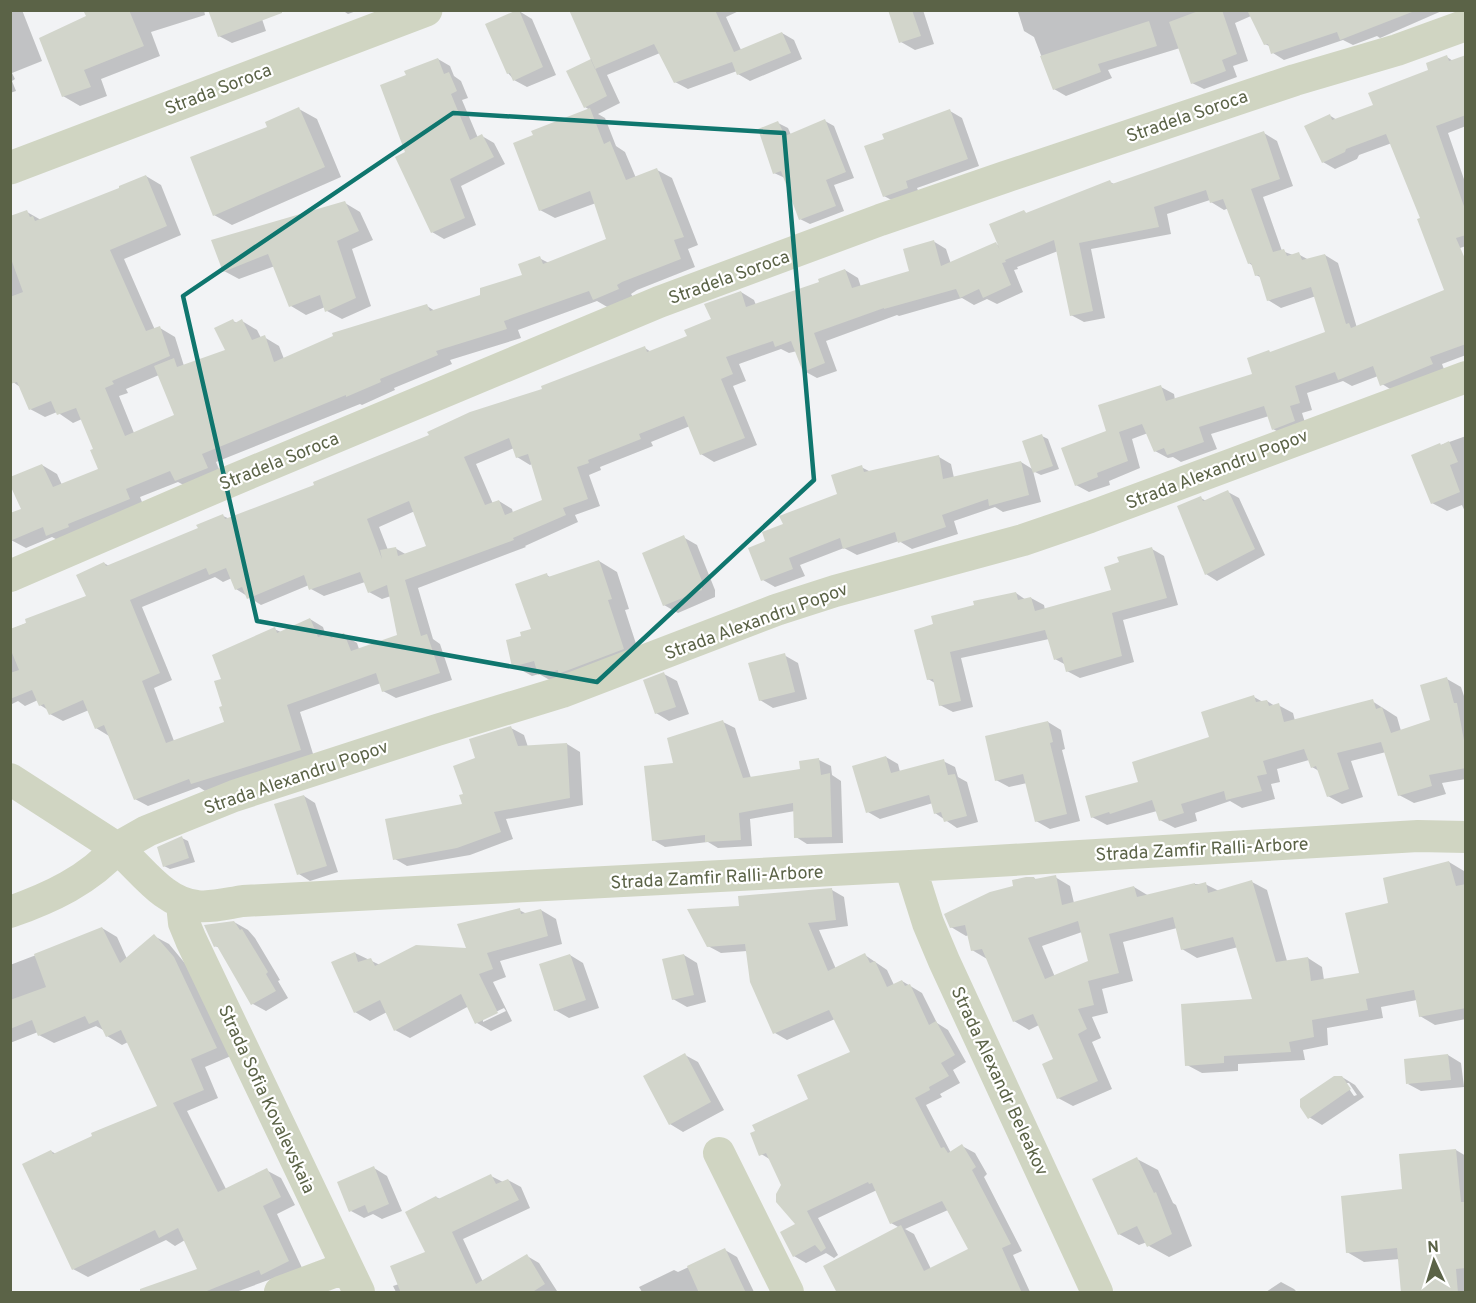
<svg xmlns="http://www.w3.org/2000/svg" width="1476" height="1303" viewBox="0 0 1476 1303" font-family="Overpass,sans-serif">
<rect width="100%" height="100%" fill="#f2f3f5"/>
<path fill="#0003" fill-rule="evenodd" d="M10,10h12l20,51 -30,12 3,6 -3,2 4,10 -6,2z
M85,10h119l1,5 -54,17 9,24 -59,23 6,17 -27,10 -17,-10 25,-79z
M259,10l7,21 -34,12 -13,-7z
M342,10h17l-11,4z
M608,10h133l-15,7 15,33 41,-17 12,7 8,19 -52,22 -12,-7 -1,-3 -49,18 -13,-7 -15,-29 -53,22 13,28 -22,11 7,4 11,28 9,6 11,26 21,-8 15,8 26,67 -10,4 7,18 -58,23 -6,4 2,3 -24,11 -12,-7 -79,29 3,8 -71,22 2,4 -58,24 1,2 -33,15 -2,-1 -144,58 6,14 -31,13 -13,-7 -38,15 4,10 -81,36 -11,-6 -26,11 -15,-8 31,-75 15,9 5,11 38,-15 -5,-20 -13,-31 -9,4 -16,-11 -12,5 -15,-8 -10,-22 -7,-5 -3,-6v-158l17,-6 14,8 80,-31 25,-13 15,9 20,50 -57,24 31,71 5,-2 15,9 9,29 43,-16 6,-29 4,2 5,-2 15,9 4,8 3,-1 15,9 5,13 143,-53 8,5 47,-15 42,-20 15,-18 10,5 59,-23 -12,-37 -41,15 -15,-8 50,-100 -5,-3 5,-46zM159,375l17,41 -42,17 -15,-37 9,-3 -2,-4z
M889,10h34l11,34 -19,6 -14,-8z
M1022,10h422l-64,28 -3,-2 -24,9 -10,-5 -59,20 -11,-7 -2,-6 -6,-3 -14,-28 -16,7 13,38 -15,5 4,11 -33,12 -12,-6 -12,-35 -72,22 4,8 -46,18 -12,-7 -20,-52 -10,-6 -6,-19z
M519,11l13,8 24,56 -29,12 -13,-7 -6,-7z
M1466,56v70l-18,7 18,52v61l-24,8 -20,-36 -30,-75 -33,12 -2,4 -22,10 -12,-7 6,-47 8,5 38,-14 55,-35 17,-14 6,4z
M438,59l12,7 4,10 7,5 7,17 -6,2 16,38 4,-2 12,7 11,21 -44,22 15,39 -32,14 -12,-7 -25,-79 1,-77z
M299,109l18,10 24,58 -109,48 -18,-10 55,-88z
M950,111l12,7 17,48 -62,22 3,7 -23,8 -13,-7z
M825,121l9,5 20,52 -20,7 10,26 -34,13 -10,-5 -15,-41 -11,-5 4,-50 10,5 3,7z
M1264,133l13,8 16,45 -30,11 19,54 11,4 5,-1 11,6 16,-5 13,8 19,65 89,-37 20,-15v79l-24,9 3,8 -50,20 -13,-8 -4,-8 -26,10 -9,-5 -36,12 5,17 -10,3 5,16 -21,7 -13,-7 -4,-13 -58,18 6,15 -36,13 -8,-5 -5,1 -13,-7 -7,-18 -16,6 8,29 -31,13 1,4 -21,7 -13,-7 32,-53 53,-45 13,7 1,6 79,-25 18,-22 54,-20 -10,-37 -35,12 -13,-8 -6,-22 -6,-3 -3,-9 -4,-3 -20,-55 -5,2 -13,-8 -1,-2 -43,14 4,20 -80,15 14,69 -21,4 -13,-7 -13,-64 -41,16 1,2 -4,1 9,22 -26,12 -10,-5 -13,6 -12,-7 -63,18 -2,-1 -71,26 11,30 -20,7 -13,-7 -7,-20 -8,2 -8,-4 -42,15 7,17 -13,5 24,59 -43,17 -13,-8 -11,-28 -39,16 2,4 -53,21 1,3 -12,5 11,31 -25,9 3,7 -53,24 1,1 -108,41 15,51 7,5 12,36 -56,18 -13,-7 -2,-8 -81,29 14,45 -109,34 -6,-4 -51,19 -13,-7 -26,-63 -13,-8 -7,-18 -26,11 -13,-7 -2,-4 -8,-5 -2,-5 -13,6 -7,-5 -8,4v-75l78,-33 16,-34 5,3 90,-37 24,-13 7,3 86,-33 329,-138 6,4 38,-15 24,-17 28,-28 13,8 2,5 65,-22 24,-13 13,8 3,9 50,-15 22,-31 13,8 5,15 45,-20 4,2 24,-34 4,2 82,-32 4,2zM514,448l3,9 13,8 2,-1 12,37 -31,12 -1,-4 -13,-8 -6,3 -17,-40zM415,511l13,36 -21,8 -12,-7 -7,2 -9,-23zM215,577l8,5 9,-4 4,11 25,16 48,-20 2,4 13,7 41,-14 4,10 13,7 9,-3 7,40 -39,13 -2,-6 -13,-8 -9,3 -6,-3 -3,1 -3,-9 -13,-8 -29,13 -7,-3 -51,51 3,43 -52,18 -20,-53 18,-8 -30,-73z
M345,203l15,9 13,28 -21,9 19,57 -29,13 -15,-8 -2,-4 -19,8 -15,-9 -16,-40 -36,13 -15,-8z
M1042,436l6,3 11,30 -18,6 -8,-4 8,31 -38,10 -8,-5 -41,14 4,13 -46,15 -13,-8 -42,14 -13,-7 -44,17 5,11 -30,11 -12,-7 4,-38 17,-17 55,-30 22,-28 10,5 68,-15 12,7 3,14 67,-16 13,8z
M1466,436v78l-4,-9 -15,6 -15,-8 -19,-48z
M1228,492l11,6 26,57 -48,26 -11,-7 -27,-67 22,-9 5,3z
M683,537l14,8 18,45v7l-37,16 -14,-8z
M1152,549l12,7 14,49 -55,15 11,42 -54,16 -13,-7 -1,-6 -11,-6 -6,-20 -88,19 12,49 -20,5 -13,-7 -5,-22 -7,-4 -12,-48 100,-38 10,7 5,-2 13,7 1,5 67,-19z
M599,561l18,11 12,37 -4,1 16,49 -84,25 -18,-10 -7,2 -18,-10 9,-29 9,-7 15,-55 4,3z
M784,655l14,8 9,36 -34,9 -13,-8z
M664,674l13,7 12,33 -20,7 -13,-8z
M1447,679l14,8 5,15v77l-24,4 4,11 -32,9 -15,-8 -13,-43 -35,9 12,36 -21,7 -14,-8 -9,-25 -7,-4 -3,-7 -32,9 3,13 -9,2 4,15 -33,9 -12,-7 -35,12 2,8 -22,7 -15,-8 -3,-9 -50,14 -15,-8 119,-79 43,-41 9,5 4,-1 8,5 3,-1 15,8 2,8 77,-20 25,16 4,14 31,-10z
M723,722l12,6 16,50 51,-8 17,-10 12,6 1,9 9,6 2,62 -36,1 -11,-7 -1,-26 -45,8 2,27 -34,2 -10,-6 -43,5 -12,-7 22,-76z
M1048,722l13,8 4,19 -3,1 18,71 -30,8 -14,-8 -9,-38 -18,4 -13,-7z
M511,728l13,7 4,12 39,-3 13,8 3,53 -77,14 7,20 -43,16 -63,11 -12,-7 69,-53 1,-12 12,-35z
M886,757l12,7 2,8 43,-11 12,6 3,10 9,5 11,40 -21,6 -22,-15 -2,-10 -53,16 -12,-7z
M304,796l11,7 23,69 -28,9 -11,-7z
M182,838l6,3 7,21 -25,7 -6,-3z
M1449,862l15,9 2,7v141l-31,6 -15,-9 -3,-16 -36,7 2,11 -56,10 1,17 -25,5 2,10 -67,4v7l-36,2 -15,-8 66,-65 -15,-53 -41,11 -15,-9 -5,-21 -54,14 10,39 -31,8 6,24 -16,4 9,21 -9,4 20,47 -39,17 -15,-8 -3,-38 -16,-35 -10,5 -15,-9 -27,-62 -15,-9 -3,-15 -3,1 -15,-9 63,-39 20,-10 3,2 18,-3 15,9 4,17 60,-16 15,9 46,-12h10l14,7 33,-9 15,8 20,71 21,-3 14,9 2,13 37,-6 29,-70zM1082,932l7,30 -34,15 -13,-31z
M832,890l12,7 4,29 -29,4 17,39 29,-14 22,15 7,15 8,-4 20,12 15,30 11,7 18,32 -13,8 7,13 -20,11 2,3 -16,8 25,48 11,-7 13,7 12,21 -3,3 38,74 -9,4 17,37h-192l62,-64 -9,-5 -14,-33 -59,28 20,37 -4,3 -8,-5 -20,10 -12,-7 4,-32 -27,-64 -10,-6 91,-101 -17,-34 -48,21 -12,-7 -28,-82 -26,2 -13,-7 33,-39zM948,1210l22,40 -39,19 -17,-35 -9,-5z
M519,910l8,4 14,-4 15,9 6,25 -62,17 6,16 -13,5 19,39 -21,10 -14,-8 -8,-17 -59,32 -15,-8 -8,-18 -17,9 -15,-9v-59l25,12 88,-16zM504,1008l2,3 -23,11v-4z
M234,922l14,8 7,8 25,42 -2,1 10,17 -22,13 -13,-7 -33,-56 -5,-2z
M102,928l15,9 10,22 27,-23 15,8 19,23 43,89 -26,11 13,31 -31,13 39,78 40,-19 15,8 14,27 -18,9 26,56 -29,8 -38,14h-69l32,-22 -14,-30 -10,6 -9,-6 -78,37 -15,-8 -22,-118 5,3 103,-47 -31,-65 -6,3 -15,-9 -2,-5 -9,-5 -42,17 -15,-8 -1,-3 -28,11v-78l68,-26z
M570,955l13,8 16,45 -30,10 -14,-8z
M684,955l13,8 9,39 -19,5 -14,-8z
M685,1055l13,7 26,48 -41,22 -13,-8z
M1448,1055l13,8 3,24 -43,4 -13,-7z
M1342,1077l13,8 9,12 -42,28 -13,-8zM1345,1083h4l8,12 -3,1z
M1456,1150l10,6v136h-64l-2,-33 -36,3 -17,-10 57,-61z
M1137,1159l21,11 15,33 3,2 16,41 -23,11 -20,-11 -2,-4 -8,3 -20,-11z
M374,1168l13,8 15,35 -20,8 -9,-5 -9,4 -13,-7z
M491,1176l12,6 5,-2 13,7 9,21 -67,31 20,43 44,-26 12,7 18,28 -161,1 -3,-6 6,-2 28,-31 9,-56 4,2z
M725,1250l12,7 17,35h-112l-3,-5 35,-17 4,2z
M1281,1282l13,7 3,3h-31z"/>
<path fill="#d2d5cb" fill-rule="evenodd" d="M83,10h46l15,36 -60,24 7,17 -29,10 -23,-59 47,-22z
M208,10h74v3l-64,24z
M517,10h2l24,57 -30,14 -3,-8 -3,1 -22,-50z
M569,10h146l19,42 48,-20 9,21 -54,22 -5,-13 -58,21 -20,-39 -59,25z
M888,10h24l9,26 -22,7z
M1201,10h21l15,44 -15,6 4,11 -35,13 -22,-62z
M1247,10h164l1,2 -72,28 -3,-8 -66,22 -3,-10 -4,1z
M1149,21l8,25 -59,18 3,8 -48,18 -13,-34z
M1447,55l2,6 17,-6v60l-30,11 30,86v23l-10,3 10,23v83l-36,13 3,7 -53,22 -7,-20 -35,14 -3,-8 -40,14 5,17 -10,3 5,15 -23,9 -8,-24 -65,21 5,15 -37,13 -3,-7 -10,4 -12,-28 -23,8 9,29 -31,12 1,4 -23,9 -14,-38 45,-17 -8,-26 63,-20 5,16 86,-27 -5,-16 22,-8 1,2 55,-20 -14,-45 -44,14 -8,-26 -4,1 -4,-13 -3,1 -25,-65 -13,4 -4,-13 -52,17 5,20 -80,16 14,68 -23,5 -16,-76 -49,20 1,2 -4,1 9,22 -28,13 -4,-9 -19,9 -4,-9 -72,20v-1l-70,25 11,30 -22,9 -12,-31 -16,6 -2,-6 -47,16 7,17 -12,5 24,59 -45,17 -16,-39 -45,18 2,5 -53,21 1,3 -12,4 11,32 -25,9 3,7 -53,23 1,2 -109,40 16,56 6,-2 13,39 -58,19 -6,-19 -89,32 14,45 -110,34 -2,-5 -55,21 -30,-75 -9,4 -12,-29 -34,15 -5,-11 -5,2 -7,-16 -22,9v-26l9,-3 -9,-22v-19l16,-6 -1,-4 61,-23 -10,-21 28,-13 2,4 92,-38 -2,-3 27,-11 2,5 89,-34 -1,-3 116,-47 -2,-3 43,-20 72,-23 -1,-3 104,-40 2,6 40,-16 -3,-6 27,-11 -7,-15 37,-13 5,16 73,-25 -1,-3 27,-10 7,19 57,-17 -6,-22 31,-9 7,26 55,-24 4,8 -11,-26 35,-14 2,3 84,-33 2,4 152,-53 16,48 -29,10 22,63 11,-3 3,7 12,-4 3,8 23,-6 21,70 3,-1 2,5 93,-38 -27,-71 3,-1 -34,-84 -40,15 -1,3 -23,11 -18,-37 26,-12 2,6 41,-15 -5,-12 60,-23 -2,-7zM509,438l7,20 12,-4 14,46 -37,15 -6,-15 -14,5 -21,-48zM409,501l17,45 -28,10 -2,-9 -16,3 2,9 -15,-40zM206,568l3,7 17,-7 9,22 7,-3 5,12 57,-24 5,15 51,-18 8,21 19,-8 10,50 -46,16 -7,-18 -13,5 -2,-5 -11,4 -8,-19 -33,15 -2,-6 -63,28 9,24 -7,2 8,25 -3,1 5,15 -58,21 -24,-62 18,-8 -30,-73z
M438,58l6,16 5,-2 8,19 -6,3 19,46 12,-6 12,23 -44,22 15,39 -34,15 -36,-76 10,-5 -25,-67 26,-10 -2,-4z
M591,59l16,37 -23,12 -18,-37z
M299,107l26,60 -112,49 -23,-59 77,-30 -2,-5z
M590,108l14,36 6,-3 16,39 31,-12 27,69 -10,3 7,19 -59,23 -5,3 2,4 -26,11 -4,-9 -85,30 3,8 -71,22 2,4 -58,24 1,3 -35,15v-2l-144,59 6,14 -33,13 -5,-10 -44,18 4,10 -62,25 1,3 -23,9 -3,-9 -33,14v-28l11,-4 -11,-24v-8l32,-13 11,23 45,-18 -8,-19 3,-1 -17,-41 -19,7 -6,-14 -22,9 -12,-28 -7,2v-87l13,-5 -13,-36v-40l17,-6 3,7 3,-1 2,5 84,-33v-2l27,-11 21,51 -57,24 36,81 14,-5 10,30 -58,25 2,3 -9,4 20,48 49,-21 -20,-49 20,-8 3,9 48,-17 -11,-22 19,-9 2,4 7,-4 10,21 13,-5 9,27 59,-26 -1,-3 95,-29 3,7 50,-16v-7l42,-13 -4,-11 22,-8 3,8 63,-25 -16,-48 -51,20 -26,-68 20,-8 -2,-4z
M950,109l18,50 -62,22 2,7 -25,9 -19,-51 20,-7 -2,-5z
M825,119l21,53 -20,8 10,26 -37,14 -18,-49 -8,3 -15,-45 20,-8 7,15z
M345,201l14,30 -22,10 19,57 -31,14 -5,-17 -31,12 -21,-53 -45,18 -12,-32z
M1042,434l11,32 -20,7 -11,-32z
M1449,441l9,21 -8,3 10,27 -29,12 -20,-49 29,-12 1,2z
M939,455l4,24 78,-18 8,34 -40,11 -1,-7 -46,16 4,12 -48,16 -3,-11 -52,17 -3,-11 -51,20 4,11 -32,12 -13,-33 17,-7 -3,-9 21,-8 -4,-8 58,-22 -6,-19 31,-10 2,7z
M1228,490l27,59 -50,26 -28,-69 24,-10 2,5z
M684,535l18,46v9l-39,16 -21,-53z
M1152,547l15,51 -55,15 10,43 -56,16 -4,-15 -8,3 -9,-30 -95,22 11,49 -22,5 -6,-27 -6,1 -13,-50 19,-6 -2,-8 43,-11 -1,-4 43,-9 2,8 13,-3 4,14 76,-21 -7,-23 15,-5 -2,-5z
M599,560l13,39 -4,1 16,49 -66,25v-4l-20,5 -4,-14 -22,6 -6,-27 15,-4 -1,-4 11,-3 -16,-45 32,-11 1,4z
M785,653l10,39 -36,9 -11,-38z
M664,672l12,35 -21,7 -12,-34z
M1447,677l7,26h3l9,48v17l-37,7 3,11 -34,10 -17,-54 -44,11 12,36 -22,8 -11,-31 -5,2 -7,-19 -41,12 4,13 -10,2 5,15 -36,9 -2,-9 -43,13 3,9 -25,8 -7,-21 -42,14 -1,-2 -18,6 -6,-22 53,-14 -6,-20 77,-25 -8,-25 53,-17 2,7 11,-2 2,6 10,-3 5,19 89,-23 3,10 6,-2 9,26 39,-13 -10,-35z
M723,720l20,58 57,-9 -1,-8 20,-3 2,17 9,-2 2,64 -38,1 -1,-35 -54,10 2,27 -36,2v-7l-53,6 -8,-75 29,-3 -6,-25z
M1048,721l5,21 -3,1 17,71 -32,8 -12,-48 -28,7 -10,-45z
M511,726l7,20 49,-3 3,55 -76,14 7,20 -44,16 -64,12 -8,-41 77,-15 -3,-9 4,-1 -10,-28 22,-8 -6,-19z
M886,756l5,17 53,-14 4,16 7,-1 12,42 -23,6 -3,-10 -7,2 -5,-19 -63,18 -14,-47z
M304,795l23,71 -30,9 -23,-71z
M182,836l7,22 -26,9 -6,-20z
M1449,861l7,25 10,-2v124l-47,9 -5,-27 -48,9 2,11 -56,10 2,17 -25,5 2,10 -67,4v7l-39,3 -4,-62 71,-5 -19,-62 -52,13 -8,-33 -64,17 10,39 -31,8 6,24 -16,4 9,20 -9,5 20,47 -41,18 -15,-35 11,-5 -20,-45 -20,8 -31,-73 -11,2 -6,-26 -15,3 -6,-14 46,-22 23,-6 -1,-6 14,-3h8l1,2 21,-4 6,30 72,-19 3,11 58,-14v2l11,-3 2,11 44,-13 24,82 32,-5 3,24 48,-8 -14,-60 43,-10 -5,-25zM1078,921l10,40 -43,18 -17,-41z
M832,888l4,32 -28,3 20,48 37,-18 5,10 5,-2 12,26 15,-7 3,6 5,-2 19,41 7,-4 19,34 -14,8 8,13 -20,11 1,3 -15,8 26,50 3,-1 4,6 14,-9 14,23 -4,3 39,74 -9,4 20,45h-185l-14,-27 78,-41 23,46 44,-22 -26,-48 -52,23 -18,-41 -3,1 -1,-2 -61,29 19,37 -5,4 -6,-7 -22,12 -13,-25 15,-8 -19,-22v-8l5,-9 -15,-32 -7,3 -9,-23 5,-2 -3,-6 56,-26 -11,-24 53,-23 -21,-42 -56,24 -23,-52 -5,-38 -38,3 -20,-38 52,-3 -1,-10z
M520,908l1,6 20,-5 7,27 -61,17 6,16 -14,5 19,39 -23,11 -14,-30 -67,37 -14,-31 -26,13 -23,-51 24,-10 3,10 13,-4 4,8 41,-21 50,3 -9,-24z
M234,921l6,9 2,-1 26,43 -2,2 10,17 -25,14 -34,-59 -3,1 -10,-22z
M102,927l18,36 34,-29 20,23 43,91 -26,11 13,31 -31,13 45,89 49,-24 14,29 -18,9 26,55 -28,14 -2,-5 -57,23h-62v-4l57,-20 -19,-41 -19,10 -4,-8 -83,40 -50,-106 29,-14 2,4 39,-18 -1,-3 66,-27 -36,-76 -15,7 -8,-17 -9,4 -4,-8 -47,20 -6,-16 -22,9v-29l36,-13 -12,-33z
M570,954l16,46 -32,11 -15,-47z
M684,954l10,41 -22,5 -10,-41z
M685,1053l26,49 -42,23 -26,-49z
M1448,1054l3,26 -45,4 -2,-25z
M1334,1076h8l9,13 -43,30 -8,-12v-8z
M1456,1149l5,53h5v66l-10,1 2,24h-57l-4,-45 -51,5 -5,-57 61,-7 -3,-35z
M1137,1157l17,36 2,-1 16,42 -25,13 -10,-21 -19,9 -26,-56z
M374,1166l15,38 -21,9 -3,-8 -16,7 -12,-30z
M491,1174l5,10 12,-5 11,21 -67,32 24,52 51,-30 18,30 -14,9h-130l-11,-27 35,-14 -20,-40 31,-16 2,3z
M725,1248l21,45h-47l-12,-27z"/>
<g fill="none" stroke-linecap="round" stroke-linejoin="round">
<path stroke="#d0d5c2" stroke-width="32" d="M10,576l204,-88 445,-186 221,-82 125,-43 290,-97 102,-30 69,-25
M10,779l107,69 30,-17 87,-35 203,-66 125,-38 214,-82 59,-19 188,-51 67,-23 376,-140
M910,866l18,57 16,38 153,331
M182,904l2,19 7,17 168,352
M10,912c40,-14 79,-32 107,-64 24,20 46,55 80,58 15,2 32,-3 46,-5l667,-35 508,-30 48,1
M719,1153l69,139
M280,1292l67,-25"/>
<path stroke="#d0d5c2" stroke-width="33" d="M10,168l416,-158"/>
</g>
<path fill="none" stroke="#0f766e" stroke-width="4.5" stroke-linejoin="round" d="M453,113l331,20 30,347 -217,202 -340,-61 -74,-325z"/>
<g text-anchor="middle" stroke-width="4.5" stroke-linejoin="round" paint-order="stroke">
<g font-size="18" fill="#5b6347" stroke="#fff">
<text transform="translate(218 89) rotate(-21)" y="6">Strada Soroca</text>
<text transform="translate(1187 116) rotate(-19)" y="6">Stradela Sorocа</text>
<text transform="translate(729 277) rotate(-20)" y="6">Stradela Sorocа</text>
<text transform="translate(279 461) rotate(-22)" y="6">Stradela Sorocа</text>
<text transform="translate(1217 469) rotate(-21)" y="6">Strada Alexandru Popov</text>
<text transform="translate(756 621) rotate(-20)" y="6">Strada Alexandru Popov</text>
<text transform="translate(296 777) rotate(-19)" y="6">Strada Alexandru Popov</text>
<text transform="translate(1202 849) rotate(-3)" y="6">Strada Zamfir Ralli-Arbore</text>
<text transform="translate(717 877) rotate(-3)" y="6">Strada Zamfir Ralli-Arbore</text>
<text transform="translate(1000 1081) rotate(65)" y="6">Strada Alexandr Beleakov</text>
<text transform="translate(267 1099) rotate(65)" y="6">Strada Sofia Kovalevskaia</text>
</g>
</g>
<rect width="1476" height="1303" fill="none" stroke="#5b6347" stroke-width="24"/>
<g transform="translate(1434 1261) rotate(356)" stroke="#ffffff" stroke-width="4.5" paint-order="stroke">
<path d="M0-4.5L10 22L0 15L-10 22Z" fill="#5b6347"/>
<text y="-9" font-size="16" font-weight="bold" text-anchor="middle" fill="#5b6347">N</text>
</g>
</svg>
